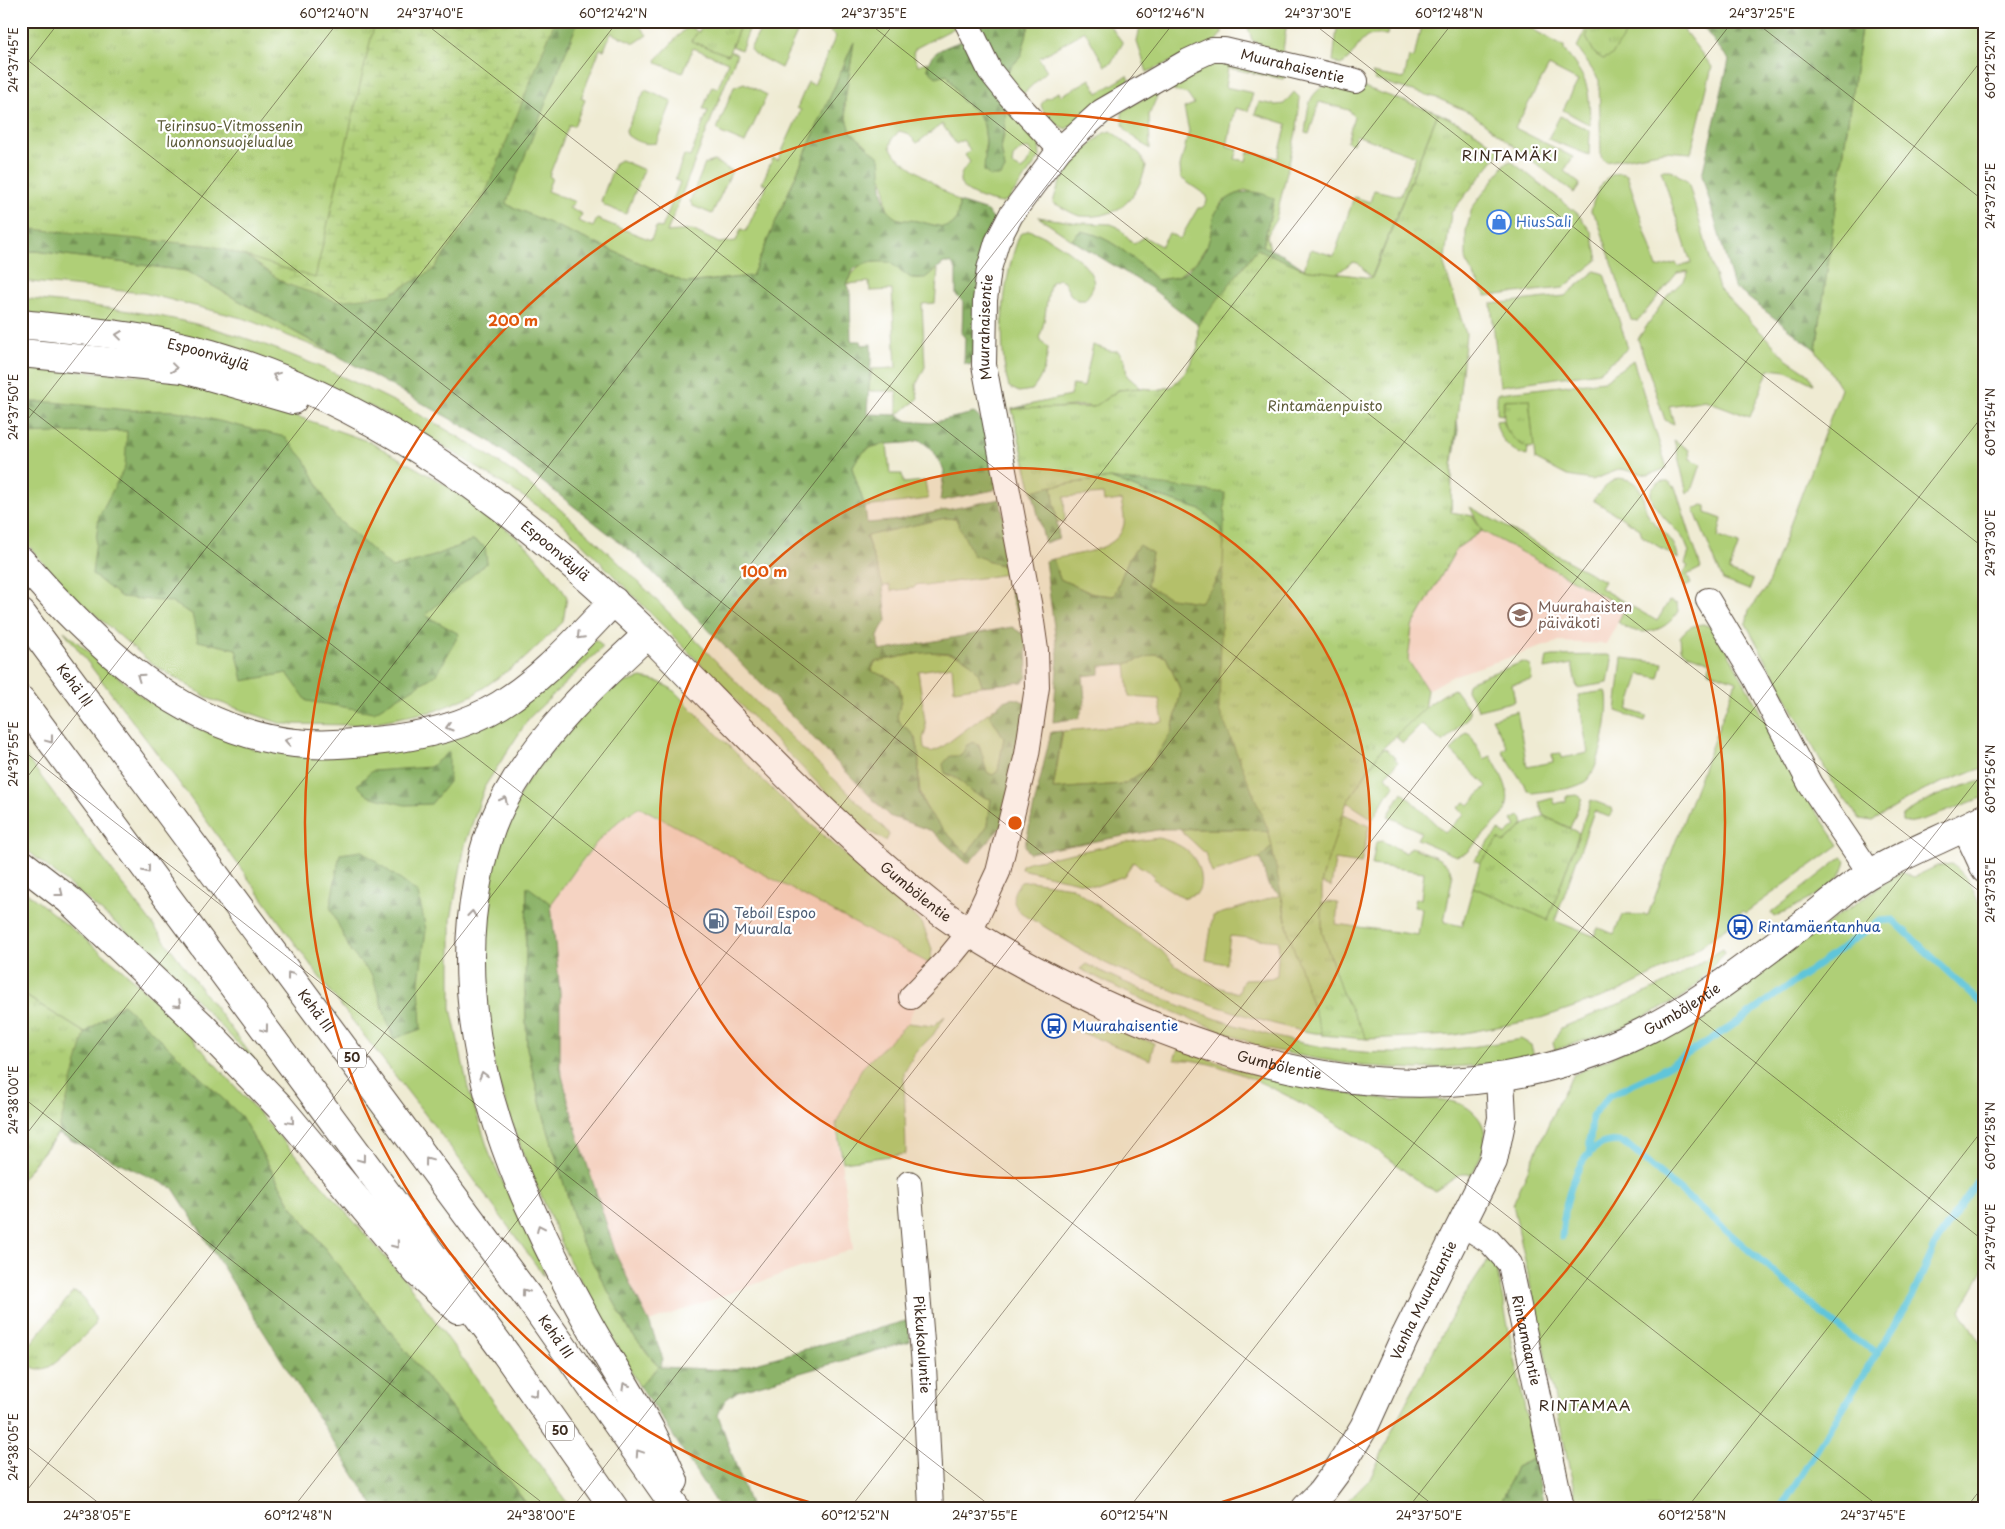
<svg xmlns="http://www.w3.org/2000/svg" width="2005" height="1529" viewBox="0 0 2005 1529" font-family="'Playpen Sans',sans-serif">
<defs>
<pattern id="forest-firs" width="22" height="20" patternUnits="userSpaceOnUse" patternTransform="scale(1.25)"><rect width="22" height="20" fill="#8bb268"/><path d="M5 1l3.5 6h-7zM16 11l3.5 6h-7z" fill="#739155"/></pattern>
<pattern id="wetland-marsh" width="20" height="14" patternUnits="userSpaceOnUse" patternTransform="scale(1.25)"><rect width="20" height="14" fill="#afcf77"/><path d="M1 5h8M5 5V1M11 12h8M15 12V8" fill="none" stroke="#97b266"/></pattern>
<pattern id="park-tufts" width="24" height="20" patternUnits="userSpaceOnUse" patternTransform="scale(1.25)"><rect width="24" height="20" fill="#afcf77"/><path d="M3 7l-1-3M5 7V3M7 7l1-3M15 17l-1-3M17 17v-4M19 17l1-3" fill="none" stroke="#97b266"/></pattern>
</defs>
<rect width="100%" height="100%" fill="#fff"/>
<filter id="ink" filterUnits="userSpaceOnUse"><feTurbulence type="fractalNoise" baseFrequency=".02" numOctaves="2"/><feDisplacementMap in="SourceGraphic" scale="10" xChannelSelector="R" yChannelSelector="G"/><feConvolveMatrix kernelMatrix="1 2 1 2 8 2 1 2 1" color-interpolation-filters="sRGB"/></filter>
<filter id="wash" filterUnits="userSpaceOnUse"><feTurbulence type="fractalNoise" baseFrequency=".0096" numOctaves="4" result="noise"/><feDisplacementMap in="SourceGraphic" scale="20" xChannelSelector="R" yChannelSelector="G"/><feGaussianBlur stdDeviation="1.12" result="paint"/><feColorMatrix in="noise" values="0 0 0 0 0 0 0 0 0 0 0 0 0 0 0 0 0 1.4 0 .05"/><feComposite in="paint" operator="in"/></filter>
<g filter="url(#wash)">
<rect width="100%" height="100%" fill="#efebd3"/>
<path fill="#f5d3c2" d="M1482,531l143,78 -19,35 -49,-2 -102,33 -28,15 -19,-30 3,-33 46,-79z
M640,807l290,157 -22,59 -46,45 -26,56 17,125 -204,73 -32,-64 -41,-128 -16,-62v-75l-9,-89 55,-74 18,-15z"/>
<path fill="#afcf77" stroke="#757c4a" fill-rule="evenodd" d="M578,21h57l12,14 -12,8 -24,-10 -7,17 -4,-1 -19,49 4,2 -11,26 -5,-1 -20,51 3,2 -5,13 28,11 -6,6 13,6 -4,7 15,6 4,-8 54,21 5,-13 6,1 18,-46 -5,-2 9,-25 6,2 18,-46 -5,-2 9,-23 6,2 10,-26 -35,-14 -10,25 -26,-10 -1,-3 29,-31 6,-2 7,5 -7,9 37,14 1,-4 8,3 -70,178 25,-2 27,13 17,-2 5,-12 5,2 21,-46 -5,-2 11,-25 5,2 23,-50 -4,-2 11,-26 6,3 22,-49 -6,-4 5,-11h121l2,5 -42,22 -3,5 5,12 9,-3 1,8 19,4 15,27 14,10 8,14 2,16 -2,13 21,15 -4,-20 4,-19 -6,-34 40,45 1,16 -31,42 -8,4c-11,-2 -41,-9 -41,-23 0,-7 6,-13 10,-18l-5,-7 5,-5 -7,-10 -7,4 -14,-20 -25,19 -10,-10 -8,-2 -7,8 -2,8 6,9 63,46c-1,38 -20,22 -44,19 -9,-1 -19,1 -25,-8 -7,-10 -3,-22 -7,-33 -3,-10 -9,-22 -14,-31 -4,-8 -15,-11 -19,-19 -12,-28 2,-57 3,-86l-101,232 -66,7 -181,-79zM1022,149h7l3,6 -6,11 -5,4 -9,-5 1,-8z
M735,21h14l1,6 -9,23 -9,-4 8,-20z
M769,21h28l4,3 -20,44 -28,-15 -3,-4 9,-17z
M1030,21h76l17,22 -12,20 -6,3 -20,-35 -46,27 8,13 -24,23 -17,-21 15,-17z
M1149,21h72l1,12 -8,10 -67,29 -10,-30 3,-16z
M1246,21h41l-4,30 -8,3 -23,-14z
M1338,21h52l-3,14c-6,0 -15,-1 -20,2 -11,7 -15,24 -27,28l-7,-4z
M1422,21h96l46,26v3c25,32 25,35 26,75l-27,-15 15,-29 -29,-15 -34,62 58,29 -9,14 16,13 -6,9 -103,-80 -34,-15 -62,-18 -3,-7 32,6 5,-22 5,1z
M1590,21h84l6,4 32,42 -21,86 -27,-2 -58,11 -5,-5 -2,-77 -22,-33z
M1862,21h122v747c-42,11 -77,30 -112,53l-12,-2 -26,-34 -88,-161 3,-14 17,-21 75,-200 -25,-39z
M1209,58l79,16 -5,5 -55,-11 -3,19 28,6 -5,18 -13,-3 -8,38 11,3 -3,10 11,2 2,-9 30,6 9,-34 -32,-10 4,-12 17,3 8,-1 10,-12 6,6 -3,30 -21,91 -9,17 3,13 -7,-3 11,-47 -29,-9 -23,12 -8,14 -5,26 -12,19 -20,16 -20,3c-22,-20 -47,-45 -77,-49l-8,9 -34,-23 41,6 32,1 7,3 16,17 10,-7 17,9 8,-13 11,6 18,-31h4l5,-6v-6l-26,-18 -1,-11 9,-36 -5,-23 10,-4 -7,-10 -19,-5 -9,3 -10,23 1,34c-14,-11 -33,-19 -27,-38z
M1127,76l4,9 -65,44c-11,-5 -22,-12 -25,-24l4,-6 14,-7 2,4 29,-17 8,14z
M1332,82l23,2 83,29 -66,166 -14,-16 -6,-1 -18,14 -30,-7 7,-20 23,7 20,-59 16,5 4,-12 26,6 16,-40 -60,-21 -3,9 -6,-2 7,-26 -5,-6 -30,-8 -10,32 -4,-1c4,-26 0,-39 27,-51z
M744,83l23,12 -22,48 -24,-10 -4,-4 17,-42z
M645,90l27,11 -16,42c-11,2 -20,-1 -29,-8l-1,-5z
M1560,116l30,15 -1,24 -41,-16z
M1111,131l29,23 6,12c-9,33 -27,53 -65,50 -8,-1 -20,-10 -28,-13 7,-31 29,-50 51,-70z
M621,160l23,10 -18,44 -21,-8 -4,-5 14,-38z
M714,161l18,10 -20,43 -19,-8 -3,-5 15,-37z
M1511,161l66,52 15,20 6,27 -35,28 -77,8 -20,-34v-31l6,-23 34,-45z
M1661,170h10l17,12 31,107 68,70 21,14 5,11 -26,-13 -18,-2 -19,48 -45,-17 -36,6 5,18 -9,-4 -27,-81 29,-43 17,-16 5,-9 -12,2 -39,48 -7,-1 -33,-99 -7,-10c3,-16 15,-45 36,-36l30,93 19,-5 2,4 13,-4z
M1029,230c19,6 58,29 64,49 3,8 -4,15 -8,21h-8l-7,-6 -6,-13 -5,-2 -8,3c-6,19 -4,37 -12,56l9,10c-2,16 -5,29 -16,42l-13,2 -10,-5c-13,-44 -6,-111 11,-153z
M36,251l150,20 150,84 -90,-36 -102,-26 -123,-12v-29z
M889,261c23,15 23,26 49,8l-3,34 -13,1 3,63 -9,18 2,14 -21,16v-24h-29l4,-22 24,-1 -4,-78 -22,1 -1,-9 -23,2c12,-21 19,-22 43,-23z
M1595,271l9,3 24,74 -29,24 -99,14 -9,-82 74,-8z
M21,298c54,6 108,11 162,23 52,11 104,31 153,53 83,37 164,82 232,142 64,56 121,118 180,178 45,46 92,90 138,136l3,5 -3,6 -18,-10 -24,-21 -287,-292 -120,-76 -65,-35 -351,-92z
M1093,345l17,6h8l7,9 2,16 14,12 -23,2 -24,17c-21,-4 -45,3 -66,5l-4,-6 46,-10 2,-11 12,2z
M1633,360l34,108 -19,7 -27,-6 -29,11 -25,-4 -32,-17 -6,-59h-25l-1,15 -6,-1v-18l2,-3 105,-12z
M21,366l136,11 79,18 134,47 78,44 54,39 26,22 30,36 9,14 -4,25 -40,38 -50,35 -38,16 -75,14 -78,-1 -72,-25 -59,-36 -85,-74 -45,-52z
M1503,420c4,14 12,21 25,28l-1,8c-16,-4 -30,-19 -31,-35z
M1674,440l15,10 1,9 11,5 -8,24 -6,5z
M887,444l3,30h12l1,9 22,-2 3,18 -63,8 -13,-39c9,-18 16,-21 35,-24z
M1110,478l35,14 56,18 20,18 6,32 -15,27 -12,15 -30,-4 -23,-12 5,-33 -23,5 -15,38 -21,-2 -33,-15 -7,-20c21,-5 66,-7 71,-35 1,-7 -2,-17 -3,-24l-17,2 -1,-8 -39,3 1,25 -8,1 -5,-37z
M1618,478c9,1 15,2 21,10 6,8 4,21 11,30 11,14 27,21 28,41l-36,-23 -2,-7 -47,-29 16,-17z
M1663,481h5l7,6 26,81 -14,7 4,9 -6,3 -5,-8 8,-13 -3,-2 4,-12c-2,-5 -4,-11 -7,-15 -8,-11 -52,-46 -19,-56z
M1702,505l4,1v7l16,6 -4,18 21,7 -10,27 24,9 -4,10 -26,-10 -29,-70z
M1470,507l134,74 -4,7 57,33 12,-20 8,3 1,7c-12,22 -40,28 -60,11l7,-14 -143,-77z
M945,518l11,1 6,12 25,30 17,5 3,8 -82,12 -3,-2 -6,1 -2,3 -23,3 -1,-6 -7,1 -17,-51z
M1703,624l10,4 7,9 83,155 36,53 -94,68 -2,-2 -12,9 1,3 -42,31 -36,20 -37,18 -78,27 -85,16 -87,4 -14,-9 -31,-98 -1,-27 6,-3 11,1 -2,21 82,11 4,-27 -8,-1 2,-9 5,1 3,-27 -52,-7 4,-23 6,-1 24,12 5,-6c15,6 42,13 41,32l-8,43 18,4 11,-39 75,33 43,-120 21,8 1,4 -4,5 -15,-6 -39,110 39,15 4,-8 16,6 8,-19h26l88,-234 -28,-10 3,-9 -23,-8 -7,-5 -1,-12c7,-9 12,-12 23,-13z
M64,631l78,66 47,28 64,24 75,6 96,-10 165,-104 8,-1 6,7 -74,71 -44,68 -20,59 -14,74v89l17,80 22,67 52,109 2,12 -95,-131 -121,-156 -148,-205z
M925,652c29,2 51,0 57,34l-28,4 -2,-24 -34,5 8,57 -3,11 1,10 7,3 10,-4 56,-42 -7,9 14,23 -6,33 -5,4 -5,-1c-5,-10 -5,-19 -9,-29h-12l-6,11 -16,17 20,10 6,8 20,8 -3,26 -21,30c-14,-17 -44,-42 -47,-64 -4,-21 6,-56 -18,-65l-5,-10c10,-29 2,-38 -26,-44l4,-10z
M1156,654l10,3 15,34 -9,40 -23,37 -25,16 -71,5 10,-58 100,-9 -4,-23 -30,-2 -3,-33z
M1607,655l4,1 1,4 -4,23 -31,5 -5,-24 -27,5 2,-12 6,-1z
M1622,658l41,5 -4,15 -19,-4 -12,36 19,6 -2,5 -29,-10z
M1523,662l7,3 2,15 -20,4 3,17 -36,9 -12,-20 1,-6 5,-4z
M642,678l17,4 13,7 107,107 143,127 10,26 -2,15 -290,-157c-40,21 -63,62 -89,97l-24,-17 -2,102 2,59 15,62 39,131 50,92 28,34 -20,19 -70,-126 -46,-106 -25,-73 -17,-77 6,-121 13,-50 27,-52 55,-67 27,-23 14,-8z
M1454,689l15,20v7l-26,27 -21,-19 -19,19 -6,-5c2,-14 43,-43 57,-49z
M1606,691c6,16 -6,80 -20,90 -13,10 -37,9 -53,12l-6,-4 -25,-38 5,-4 -15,-29 25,-7 10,56 26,-5 -1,-8 9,-1 1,5 26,-5 -10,-58z
M1466,732l4,2 14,25 7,-3c10,20 24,37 12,59l-37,38 -10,3 -39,-17 4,-7 -33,-16 14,-24 43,41 19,-19 -6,-6 7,-6 4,3 18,-19 -36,-35z
M1386,748l12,14 -13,14 10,9 -9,11 -13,23 -26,-17 34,-52z
M21,750l239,317 -82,-86 -48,-46 -109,-90z
M1984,780v17c-15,5 -70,30 -82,25v-5c21,-19 54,-29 82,-37z
M1577,795l5,3 -12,30 -26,-12 -5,-14 14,-4 2,6 11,-3v-5z
M1344,814l25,12 -8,38 -26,-4 -4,27 -9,-4c0,-15 13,-58 22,-69z
M1519,816l3,1 2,8 -20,18 -5,-4 -19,24 -6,-3 25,-30 6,5 11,-9 -4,-6z
M1179,829h68l22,3 3,15 -12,11 -48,15 -7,-20z
M1159,838c21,6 37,13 41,37 1,7 1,12 -3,18l-14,5 -30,-19 1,-4 -21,-13 -9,14 -28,10 -75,-17 1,-4 6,-3 100,-20z
M1842,857l4,3c-3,28 -50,45 -72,57l-3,-4z
M1951,864c19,12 24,32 33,51v354l-24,42 24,37v160h-406l-65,-304 46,-104 14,-25 120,-56 207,-147 14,5 23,-11z
M1030,881l42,6 90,64 11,13 14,9 31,14 20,6 6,-14 27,-1 6,-3 2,-34 -49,-5 -4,28 -20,-4 7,-44 68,-21 8,39 41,99c-27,7 -175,-48 -207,-62 -30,-12 -56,-30 -83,-47 -7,-4 -18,-9 -22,-15 -8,-10 -5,-18 3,-27z
M21,888l101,81 56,54 80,89 148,169 165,227h-41l-238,-301 -51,-91 -119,-112 -37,29 -64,-40z
M1723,949l2,4 -39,42 -64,33 -67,22 -2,-7 8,-15 82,-34 27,-13z
M1086,964c82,40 185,81 277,88 53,4 106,-4 158,-13l10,6 3,11 -53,9 -64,4 -54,-3 -51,-8 -49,-10 -129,-52 -54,-27z
M945,1016l-12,19 -18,18 -11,20 2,81 -63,8 -7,-38 26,-56 46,-45 25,3z
M1076,1028l49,5 29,10 -4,17 -74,-30z
M1178,1049c29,9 58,20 87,28 41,11 85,17 128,23 27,3 58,-8 80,12 21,19 10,41 -1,62h-11l-26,17c-20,-9 -36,-26 -54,-38 -45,-32 -152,-98 -207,-93z
M1489,1259l7,8 39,191 -19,9 -17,41h-158l29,-29 30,-65 55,-104z"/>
<path fill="url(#forest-firs)" stroke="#636e43" d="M21,21h557l-72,183 180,79 66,-7 102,-234 -10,65 7,25 29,26c2,16 0,44 11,56 7,8 17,5 26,7 24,5 41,16 42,-19l28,9 8,11 -21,139 -4,4 -6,-2 1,-25 -3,-4 1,-32 -7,-7v-25l-5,-7h-7l-19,15h-14l-22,-16h-20l-15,7 -8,15 4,8 1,49h10l1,4 9,-1c1,24 -3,46 -4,70l30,1 10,6 23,2 44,-10 9,8 16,61 -5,8 -54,11 4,-31 -11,-20 -13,-10c-28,9 -52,-6 -68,28l13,39 2,16 25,-2 108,-22 23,114h-5c-6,-7 -10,-36 -14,-47l-31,-11 -17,-36 -11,-1 -79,18 17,50 4,34c-8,11 -12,18 -7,31l132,-24 14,9 1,41 -4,5 -41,4c-9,-51 -71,-31 -107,-24l-4,9c27,9 36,14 26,45l5,10c24,9 14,44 17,65 4,22 34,47 48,63l21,-29 3,-26c-6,-2 -15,-4 -20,-8 -11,-9 -11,-14 -26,-18l-2,-9 7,-8h11l6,-11 7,-3c11,8 8,21 14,31l5,2 5,-4 6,-33 -14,-23c9,-13 23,-24 37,-10l-25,121 -34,38 -36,-33 -43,-15 -253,-261 -146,-114 -304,-170 -150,-20 -15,1z
M975,21h55l-9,35 -15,17 -18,-25z
M1698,21h164l-46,329 -82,-63 -32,-112 27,-115z
M964,40l35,56 7,20 -5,33 4,20 -4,7h-11l-6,-5 2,-30 -2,-16 -8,-14 -14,-10 -15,-27 -11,3 -8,-7c-2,-19 22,-24 36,-30z
M1438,113l33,16 30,22 -21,22 -14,-5 -28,76 20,186 -6,37 -1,46 31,18 -25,17 -45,79 -3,18 -51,115 -69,174 -8,-38 -13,-11 -8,-27 12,-11 -3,-15 -22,-3h-84l-134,24 -4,-8 26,-113 11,-1 -9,58 71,-5 25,-16 23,-37 9,-40 -15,-34 -10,-3 -30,10 -26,2v8l-17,2 2,25 -6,17 -26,4 5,-66 -13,-95 8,-2 7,20 33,15 21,2 15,-38 10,-13 13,8 -5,33 23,12 30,4 12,-15 15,-27 -6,-32 -20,-18 -56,-18 -35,-14 -58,8 7,52 -14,5 -33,-134 12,-3 4,6 13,39 78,-61 22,-2 16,2 14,-3 14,-14 13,-24v-24l-47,-37 -79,-48 8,-9c30,4 55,29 77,49 5,-1 13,-1 19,-3 13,-4 30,-24 33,-37 3,-8 2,-18 6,-26 11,-23 38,-28 59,-15l-11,47 22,10 19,13 62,22z
M21,402h32l74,8 50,1 108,26 20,23 29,56 58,52 42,-12 39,-16 12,7 2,16 -62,52 34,19 -22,40 -63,38 -67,-11 -20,-28 -44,8 -7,-32 -38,-8 -6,-27 -22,-12 -49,-5 -29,-23 7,-58 26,-49 2,-36 -106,3z
M449,752v30l-18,22 -26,1 -37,-9 -11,-11 15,-14 58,-4z
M362,851l56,42 8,37 -7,51 2,48 -28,10 -21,-64 -21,-23 -21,-45 10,-53z
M527,886l24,18 9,89v75l16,62 41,127 32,65 14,37 -3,8 71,3 178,-50 1,21 -172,50 -13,9 -7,15 33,93h-32l-61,-96 -19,-26 20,-19 -28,-34 -50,-92 -39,-131 -15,-62 -2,-59z
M21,993l64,40 38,-29 118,112 51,91 238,301h-155l-202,-320 -115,-54 -37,46z
M1535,1458l9,50h-45l17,-41z"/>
<path fill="url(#wetland-marsh)" stroke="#757c4a" d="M63,21h492l-72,178 -50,71 -44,25 -53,6 -50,-17 -59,-41z"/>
<path fill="url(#park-tufts)" stroke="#757c4a" d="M21,21h354l-60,257 -102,-32 -192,-18z
M711,21h24l5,5 -12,29 -37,-14 10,-13z
M1594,21h40l-23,35 -8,3 -8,-5 -9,-17z
M1438,113l33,16 30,22 -50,62 -7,52 22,69 -14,133 -1,45 22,4 9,15 -25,17 -45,79 -4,33 19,30 -3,19 -43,41 -34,52 -25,76v54l20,60 25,47 -45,-4 -33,-101 -20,-102 -50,-122 6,-217 -115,-15 -58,8 -20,5 -20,-82 82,-2 25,-17 22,-2 16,2 14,-3 14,-14 13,-24v-24l59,-76 47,20 68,9z
M1529,399l5,48 -6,1c-24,-13 -25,-21 -24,-48z
M1544,816l35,17 -31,87 -75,-33 7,-24 19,-24 5,4 20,-18z
M21,993l64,40 -27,100 -37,47z
M73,1292l7,2 15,24v7c-12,11 -33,35 -46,42 -13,6 -24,-2 -26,-14z"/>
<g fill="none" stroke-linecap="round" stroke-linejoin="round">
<path stroke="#5ec5da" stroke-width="7" d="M1589,1154l3,-38 18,-21 47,-22 72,-45 151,-107 13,-1 91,86
M1562,1237c2,-33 16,-107 63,-94l202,175 30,23 20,11
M1781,1508l132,-213 24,-54 47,-69"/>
</g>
</g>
<g filter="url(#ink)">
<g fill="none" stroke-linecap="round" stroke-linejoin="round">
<g stroke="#564739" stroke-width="26">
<g id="street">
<path d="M966,21l24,50 20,25 50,53"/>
<path d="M1708,600l47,78 55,106 60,89"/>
<path d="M1964,828l20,43"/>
<path id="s1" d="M911,997l36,-37 23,-28 28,-60 29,-118 10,-67 -1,-37 -6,-42 -46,-243 1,-65 4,-31 8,-27 14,-27 49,-66 42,-38 86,-50 24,-11h12l132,31"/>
<path id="s2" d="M909,1183l15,183 7,142"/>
<path id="s3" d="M1462,1224l27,17 21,23 52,244"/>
</g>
</g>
<g stroke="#564739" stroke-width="30">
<g id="secondary">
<path id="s4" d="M648,634c91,91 180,190 282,270 43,34 92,60 140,84 180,91 382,136 571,45 62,-30 118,-77 174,-118 18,-14 36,-31 56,-42 36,-21 76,-36 113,-55"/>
<path id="s5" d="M1306,1508l14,-14 20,-27 24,-40 40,-88 89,-178 9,-43 -2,-40"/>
</g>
</g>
<g stroke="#564739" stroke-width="30">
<g id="primary">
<path id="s6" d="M21,324c64,7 128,12 190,30 169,49 312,160 437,280"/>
<path d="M21,353l163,16 109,31"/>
</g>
</g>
<g stroke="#564739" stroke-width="30">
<g id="highway">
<path d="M21,561c73,83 159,169 274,182 26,3 53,1 79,-2 44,-4 88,-13 126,-36 44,-27 78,-67 114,-104"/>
<path id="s7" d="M21,613l507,684 148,211"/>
<path d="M648,634c-53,49 -105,97 -141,161 -22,38 -30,79 -35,123 -14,144 47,280 115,403 21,38 45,74 65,112 8,16 15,32 22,48"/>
<path d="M21,700l485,654 108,154"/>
<path d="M21,863l48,37 133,126 77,80 138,166 41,37"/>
</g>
</g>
<use href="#street" stroke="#fff" stroke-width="24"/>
<use href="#secondary" stroke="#fff" stroke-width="28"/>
<use href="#primary" stroke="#fff" stroke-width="28"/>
<use href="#highway" stroke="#fff" stroke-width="28"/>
</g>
<defs><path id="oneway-chevron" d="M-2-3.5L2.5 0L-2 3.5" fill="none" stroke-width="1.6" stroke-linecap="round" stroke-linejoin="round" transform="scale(1.25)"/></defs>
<g stroke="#a79f9a">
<use href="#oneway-chevron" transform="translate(119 335) rotate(-173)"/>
<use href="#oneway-chevron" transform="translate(174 368) rotate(7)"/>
<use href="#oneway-chevron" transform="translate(276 376) rotate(-158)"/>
<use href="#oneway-chevron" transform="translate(580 636) rotate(134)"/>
<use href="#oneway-chevron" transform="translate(140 677) rotate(-145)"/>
<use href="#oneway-chevron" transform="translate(449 727) rotate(163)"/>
<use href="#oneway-chevron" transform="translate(50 740) rotate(53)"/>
<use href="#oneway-chevron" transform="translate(288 741) rotate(-169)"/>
<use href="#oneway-chevron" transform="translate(504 800) rotate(-63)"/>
<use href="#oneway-chevron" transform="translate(147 870) rotate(53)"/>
<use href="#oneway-chevron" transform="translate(60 893) rotate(38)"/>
<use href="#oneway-chevron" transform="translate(472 914) rotate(-84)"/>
<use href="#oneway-chevron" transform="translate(290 975) rotate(-127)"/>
<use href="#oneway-chevron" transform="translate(178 1004) rotate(44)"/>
<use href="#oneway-chevron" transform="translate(265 1029) rotate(53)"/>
<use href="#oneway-chevron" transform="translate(483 1075) rotate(-106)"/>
<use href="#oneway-chevron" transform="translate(291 1121) rotate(49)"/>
<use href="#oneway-chevron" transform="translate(362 1159) rotate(53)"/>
<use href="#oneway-chevron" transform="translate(428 1161) rotate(-127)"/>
<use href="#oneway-chevron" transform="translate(540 1228) rotate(-115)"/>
<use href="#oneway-chevron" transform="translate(396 1245) rotate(51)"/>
<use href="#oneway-chevron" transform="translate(525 1292) rotate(-126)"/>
<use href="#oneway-chevron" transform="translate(625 1386) rotate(-120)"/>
<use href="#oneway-chevron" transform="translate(535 1394) rotate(55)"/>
<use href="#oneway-chevron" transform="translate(639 1453) rotate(-124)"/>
</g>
</g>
<path fill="none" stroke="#3b2a1e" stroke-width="1" stroke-opacity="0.45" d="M422,21l1562,1220M866,21l1118,874M1310,21l674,527M1754,21l230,180M21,55l1860,1453M21,71l39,-50M21,402l1416,1106M21,428l318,-407M21,749l972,759M21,785l597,-764M21,1096l528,412M21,1141l875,-1120M21,1442l84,66M21,1498l1154,-1477M293,1508l1161,-1487M572,1508l1161,-1487M850,1508l1134,-1451M1129,1508l855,-1094M1408,1508l576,-737M1687,1508l297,-380M1966,1508l18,-23"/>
<circle cx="1015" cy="823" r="355" fill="#df570d" fill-opacity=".12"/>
<g fill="none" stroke="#df570d" stroke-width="2.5">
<circle cx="1015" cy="823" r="355"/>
<path d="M825 1507A710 710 0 1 1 1205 1507"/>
</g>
<defs>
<g id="shop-ring" transform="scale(1.25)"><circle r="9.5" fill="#fff" stroke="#3f7fe0" stroke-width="1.5"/><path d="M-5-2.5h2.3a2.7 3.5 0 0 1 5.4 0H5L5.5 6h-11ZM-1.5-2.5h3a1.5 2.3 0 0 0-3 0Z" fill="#3f7fe0"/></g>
<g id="school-ring" transform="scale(1.25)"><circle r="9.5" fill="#fff" stroke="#8d6e63" stroke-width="1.5"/><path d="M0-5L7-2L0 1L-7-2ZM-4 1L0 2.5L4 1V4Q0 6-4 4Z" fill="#8d6e63"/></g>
<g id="fuel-ring" transform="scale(1.25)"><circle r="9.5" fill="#fff" stroke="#5c6f8a" stroke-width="1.5"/><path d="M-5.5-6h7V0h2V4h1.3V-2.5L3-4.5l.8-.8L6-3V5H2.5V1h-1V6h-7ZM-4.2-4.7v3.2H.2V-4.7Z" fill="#5c6f8a"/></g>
<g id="bus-ring" transform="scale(1.25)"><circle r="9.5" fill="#fff" stroke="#1a4fb4" stroke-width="1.5"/><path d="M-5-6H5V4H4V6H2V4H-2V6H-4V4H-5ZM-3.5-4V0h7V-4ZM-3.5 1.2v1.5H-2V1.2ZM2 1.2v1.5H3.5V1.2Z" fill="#1a4fb4"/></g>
</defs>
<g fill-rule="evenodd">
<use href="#shop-ring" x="1499" y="222"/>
<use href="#school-ring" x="1520" y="615"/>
<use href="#fuel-ring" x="716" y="921"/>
<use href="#bus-ring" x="1740" y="927"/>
<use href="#bus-ring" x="1054" y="1026"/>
</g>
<g text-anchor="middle" stroke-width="4.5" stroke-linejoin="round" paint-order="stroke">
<g fill="#fff" stroke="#766a62" stroke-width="1">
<rect x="338" y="1048.5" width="28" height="19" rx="4"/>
<rect x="546" y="1421.5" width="28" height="19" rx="4"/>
</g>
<g font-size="12" font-weight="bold" fill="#3b2a1e">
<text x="352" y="1062">50</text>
<text x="560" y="1435">50</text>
</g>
<g font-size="14" fill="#3b2a1e" stroke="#fff">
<text dy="5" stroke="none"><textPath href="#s1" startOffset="1172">Muurahaisentie</textPath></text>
<text dy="5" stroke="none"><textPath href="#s1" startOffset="708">Muurahaisentie</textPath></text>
<text dy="5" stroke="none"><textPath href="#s6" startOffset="190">Espoonväylä</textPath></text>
<text dy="5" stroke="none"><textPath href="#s6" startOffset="592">Espoonväylä</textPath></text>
<text dy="5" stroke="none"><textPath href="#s7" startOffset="90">Kehä III</textPath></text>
<text dy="5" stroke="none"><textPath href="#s4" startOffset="372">Gumbölentie</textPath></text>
<text dy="5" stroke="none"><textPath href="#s4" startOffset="1196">Gumbölentie</textPath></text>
<text dy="5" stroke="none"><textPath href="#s7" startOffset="495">Kehä III</textPath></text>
<text dy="5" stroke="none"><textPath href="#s4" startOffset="778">Gumbölentie</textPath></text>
<text dy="5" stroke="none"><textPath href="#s5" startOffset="240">Vanha Muuralantie</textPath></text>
<text dy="5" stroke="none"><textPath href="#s7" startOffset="900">Kehä III</textPath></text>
<text dy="5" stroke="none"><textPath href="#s3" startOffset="141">Rintamaantie</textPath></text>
<text dy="5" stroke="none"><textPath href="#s2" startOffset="162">Pikkukouluntie</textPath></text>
</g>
<g font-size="14" fill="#5e5c39" stroke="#fff">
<text x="230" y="131">Teirinsuo-Vitmossenin<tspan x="230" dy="16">luonnonsuojelualue</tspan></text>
<text x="1325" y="411">Rintamäenpuisto</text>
</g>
<g font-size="14" fill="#366cbe" stroke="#fff" text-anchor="start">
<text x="1516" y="227">HiusSali</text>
</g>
<g font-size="14" fill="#785e54" stroke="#fff" text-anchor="start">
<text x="1538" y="612">Muurahaisten<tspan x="1538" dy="16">päiväkoti</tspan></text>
</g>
<g font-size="14" fill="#4e5e75" stroke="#fff" text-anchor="start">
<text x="734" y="918">Teboil Espoo<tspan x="734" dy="16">Muurala</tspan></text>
</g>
<g font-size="14" fill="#164399" stroke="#fff" text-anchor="start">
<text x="1758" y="932">Rintamäentanhua</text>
<text x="1072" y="1031">Muurahaisentie</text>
</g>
<g font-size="15" letter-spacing="1" fill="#3b2a1e" stroke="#fff">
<text x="1510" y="161">RINTAMÄKI</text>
<text x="1585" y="1411">RINTAMAA</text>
</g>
</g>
<circle cx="1015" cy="823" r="8" fill="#df570d" stroke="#fff" stroke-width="2.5"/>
<g font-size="15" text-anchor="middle" font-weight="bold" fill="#df570d" stroke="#fff" stroke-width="4.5" stroke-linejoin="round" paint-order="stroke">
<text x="513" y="326">200 m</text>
<text x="764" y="577">100 m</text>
</g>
<rect width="2005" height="1529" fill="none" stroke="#fff" stroke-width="55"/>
<rect x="28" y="28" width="1950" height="1474" fill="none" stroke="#3b2a1e" stroke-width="2"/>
<g font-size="12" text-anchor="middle" fill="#3b2a1e">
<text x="334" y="18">60°12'40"N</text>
<text x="430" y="18">24°37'40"E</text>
<text x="613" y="18">60°12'42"N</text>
<text x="874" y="18">24°37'35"E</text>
<text x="1170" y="18">60°12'46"N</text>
<text x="1318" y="18">24°37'30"E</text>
<text x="1449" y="18">60°12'48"N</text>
<text x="1762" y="18">24°37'25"E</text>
<text transform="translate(14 60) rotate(-90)" y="4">24°37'45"E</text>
<text transform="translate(1991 65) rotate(-90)" y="4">60°12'52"N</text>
<text transform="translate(1991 196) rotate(-90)" y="4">24°37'25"E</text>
<text transform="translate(14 407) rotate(-90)" y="4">24°37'50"E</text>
<text transform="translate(1991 422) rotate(-90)" y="4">60°12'54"N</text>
<text transform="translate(1991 543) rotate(-90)" y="4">24°37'30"E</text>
<text transform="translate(14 754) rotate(-90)" y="4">24°37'55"E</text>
<text transform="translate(1991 779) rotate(-90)" y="4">60°12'56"N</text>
<text transform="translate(1991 890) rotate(-90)" y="4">24°37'35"E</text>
<text transform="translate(14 1100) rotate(-90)" y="4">24°38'00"E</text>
<text transform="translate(1991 1136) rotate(-90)" y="4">60°12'58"N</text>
<text transform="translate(1991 1237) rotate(-90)" y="4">24°37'40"E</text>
<text transform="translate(14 1447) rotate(-90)" y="4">24°38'05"E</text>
<text x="97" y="1520">24°38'05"E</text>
<text x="298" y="1520">60°12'48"N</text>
<text x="541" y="1520">24°38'00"E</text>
<text x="855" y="1520">60°12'52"N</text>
<text x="985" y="1520">24°37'55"E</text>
<text x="1134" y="1520">60°12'54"N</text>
<text x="1429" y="1520">24°37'50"E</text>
<text x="1692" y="1520">60°12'58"N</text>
<text x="1873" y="1520">24°37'45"E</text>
</g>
</svg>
